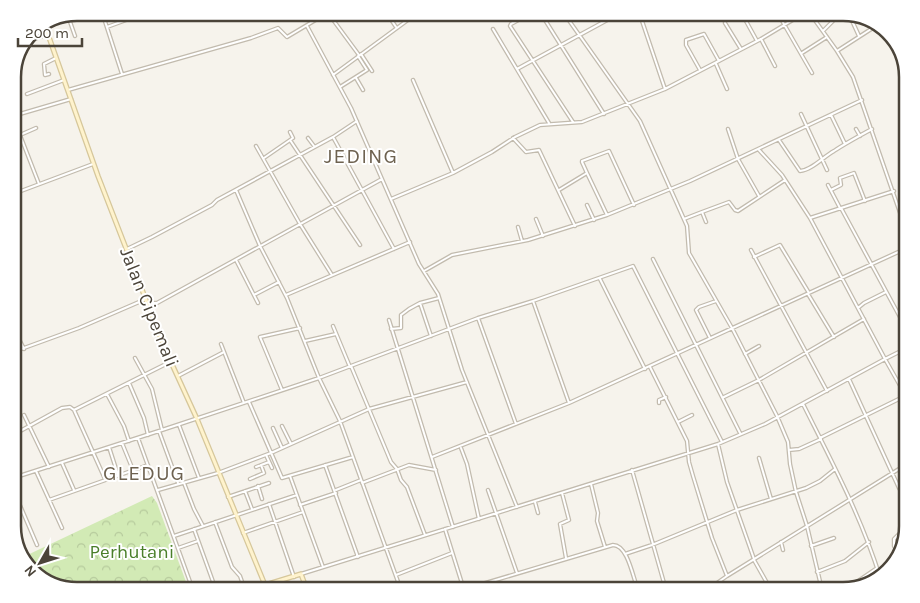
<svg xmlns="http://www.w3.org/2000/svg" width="920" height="603" viewBox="0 0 920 603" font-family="Karla,sans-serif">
<defs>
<pattern id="forest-crowns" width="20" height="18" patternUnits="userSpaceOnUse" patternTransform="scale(1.25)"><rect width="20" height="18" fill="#d2eab5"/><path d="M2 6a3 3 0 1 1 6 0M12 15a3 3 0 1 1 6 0" fill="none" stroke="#b6ca9c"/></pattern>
</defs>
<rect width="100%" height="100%" fill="#f6f3ec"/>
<path fill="url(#forest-crowns)" d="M152,496l5,7 32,87h-112l-36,-11 -20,-21z"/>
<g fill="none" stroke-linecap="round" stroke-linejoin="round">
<g stroke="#c2bbae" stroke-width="4.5">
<path id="minor" d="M102,12l20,62
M386,12l10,15
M533,12l-22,12 -1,2 63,96
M540,12l64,102
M563,12l77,109 47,105 2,27 43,75 45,88 11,26 2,22 6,28 11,34 15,64
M639,12l26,77
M741,12l16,29
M777,12l35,61
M809,12l28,39 16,26 54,156
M328,13l31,42
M849,14l10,22
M68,16l7,20
M803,16l10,2
M725,23l16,26
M307,26l44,82 68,156 19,30 24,76 55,137
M107,27l33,-12v-3
M493,29l56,94
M823,31l19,-19
M761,39l14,27
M27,42l21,-8
M837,51l42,-27
M802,53l25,-16
M361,54l11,17
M716,64l11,25
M16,66v-1
M517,69l105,-57
M700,70l-14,-25v-5l18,-6 15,27
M49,74l-4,1 -1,-11 12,-6
M333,75l79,-58v-5
M356,78l7,12
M413,80l40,93
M340,87l27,-17 -9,-14
M68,90l183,-52 27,-10 9,9 42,-25
M27,94l37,-14
M801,114l26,56
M831,115l14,29
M13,116l58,-17
M13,117l26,67
M728,129l10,30 21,37
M856,129l4,7
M20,135l16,-7
M333,137l61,112
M308,138l6,8
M513,138l13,14 13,-2 36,76
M290,140l70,105
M779,140l21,31c12,-1 23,-14 34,-20 12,-8 25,-15 38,-22
M256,146l44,78 32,51
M264,158l29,-20 -3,-6
M587,173l-5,-11v-1l27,-10 25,54
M828,185l12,23
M236,190l24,56 27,52 32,80 21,43 61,169
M559,190l28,-17 20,42
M831,190l10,-5 -1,-7 14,-5 11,28
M13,194l80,-30
M391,199l62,-26 39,-21 23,-15 25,-12 42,-3 83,-33 96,-50 45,-27
M587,205l7,15
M841,208l66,122
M702,212l27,-10 6,8 3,1 47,-31
M810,218l84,-27
M536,219l7,17
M684,219l18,-7 4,10
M518,227l4,14
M127,249l25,-12 60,-32 5,-5 116,-63 24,-16
M751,250l76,141
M754,257l26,-12 29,48
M653,259l87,174
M236,260l22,43
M424,271l28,-16 76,-15 79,-25 83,-34 172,-81
M600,279l45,90
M808,294l26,43
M254,295l25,-13
M286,295l124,-53
M533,301l36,102
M148,303h9
M420,303l11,33
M150,308l7,-5 225,-124
M858,308l6,-5 22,-11
M478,318l55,-17 100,-35 89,176
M389,320l64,207
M333,326l17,41
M13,327l11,22
M391,329l10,-1v-13l8,-6 11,-6 19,-5
M710,338l-14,-28 3,-3 17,-6
M305,341l31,-7
M221,344l23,59
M907,348l-22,11 22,39
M13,352l66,-24 67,-29
M745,354l14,-8
M135,358l17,31 10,41
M351,366l40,96 6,7 4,11 6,7 18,48
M650,367l37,74 2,21 4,14 19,62 15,38
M178,376l46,-24
M849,379l50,109 8,13
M129,383l15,35 4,17
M282,390l-22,-53 40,-9
M107,394l17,32 5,15
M724,397l35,-17 105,-61
M249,402l33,76 71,-21
M659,403v-3l7,-3
M803,404c28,56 58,112 77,173
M74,410l96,-48
M24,415l25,52
M678,422l14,-7
M179,425l20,53
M282,426l9,18
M273,428l9,20
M159,431l19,52
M13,435l49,-27 8,-1 4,3 31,69
M138,438l55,152
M820,438l87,-43
M122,443l11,27
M718,444l9,38 27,77
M109,447l9,28
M461,448l6,16 12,55
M789,450l10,-1 22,-10
M266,455l6,13
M432,457l137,-54 338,-155
M759,458l12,41
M62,463l12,27
M325,465l33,92
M256,467l13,-5
M632,470l34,120
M36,471l26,57
M290,476l33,91
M13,478l149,-48 157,-52 159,-60 38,106
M250,479l14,-6 -3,-8
M184,483l10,26 9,17
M362,483l47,-18 27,5
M591,484l7,29 -1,8 8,26
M258,486l4,13
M13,489l24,56
M158,490l60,-17 53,-20 98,-44 98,-27
M336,490l25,-10
M488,490l29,83
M245,491l7,18
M562,493l7,27 -9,4 6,34
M228,497l41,-14
M49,500l99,-35
M535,502l3,11
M269,504l25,73
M300,505l36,-12
M215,522l17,45 8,9 5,14
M194,529l22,61
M445,529l19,61
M243,533l60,-21
M174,536l123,-41
M781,542l2,8
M811,546l23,-8
M178,548l20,-7
M625,554l27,-9 85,-35 69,-22 14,-7 15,-12
M899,555l-5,-9v-7l13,-13
M754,560l17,30
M817,572l28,-11 24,-19
M301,574l417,-130 47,-20 120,-65 -75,-141 -28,-43 -23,-25
M396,575l56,-22
M855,588l-1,-4 1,-1 22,-15
M246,590l19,-5
M462,590l151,-45c15,0 20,33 25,45
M652,590l13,-3
M707,590l20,-14 180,-112"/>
</g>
<g stroke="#d6c79b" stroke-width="5.5">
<path id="secondary" d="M45,26l53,150 67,173 32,70 68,166 36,-11 6,16"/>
</g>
<use href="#minor" stroke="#fff" stroke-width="2"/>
<use href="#secondary" stroke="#fff3cd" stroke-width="3"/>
</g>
<g text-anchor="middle" stroke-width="4" stroke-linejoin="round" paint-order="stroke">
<g font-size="19" fill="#4b4439" stroke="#fff">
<text transform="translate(150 307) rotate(68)" y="7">Jalan Cipemali</text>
</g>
<g font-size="19" fill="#4a7f2a" stroke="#fff">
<text x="132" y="558">Perhutani</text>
</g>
<g font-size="21" letter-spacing="1" fill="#6e6250" stroke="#fff">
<text x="361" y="163">JEDING</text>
<text x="144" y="480">GLEDUG</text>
</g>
</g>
<path d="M0 0H920V603H0ZM77 21H843A56 56 0 0 1 899 77V526A56 56 0 0 1 843 582H77A56 56 0 0 1 21 526V77A56 56 0 0 1 77 21Z" fill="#fff" fill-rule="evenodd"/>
<path fill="none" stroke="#4b4439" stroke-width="2.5" d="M77 21H843A56 56 0 0 1 899 77V526A56 56 0 0 1 843 582H77A56 56 0 0 1 21 526V77A56 56 0 0 1 77 21Z"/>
<g transform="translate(40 563) rotate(231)" stroke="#ffffff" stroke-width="4" paint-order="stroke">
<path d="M0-4L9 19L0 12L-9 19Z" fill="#4b4439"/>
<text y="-8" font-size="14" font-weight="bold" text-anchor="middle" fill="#4b4439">N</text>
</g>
<path d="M18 38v8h64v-8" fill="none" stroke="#4b4439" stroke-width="2.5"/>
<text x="25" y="38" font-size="15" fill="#4b4439" stroke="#ffffff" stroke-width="4" paint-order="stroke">200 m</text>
</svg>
